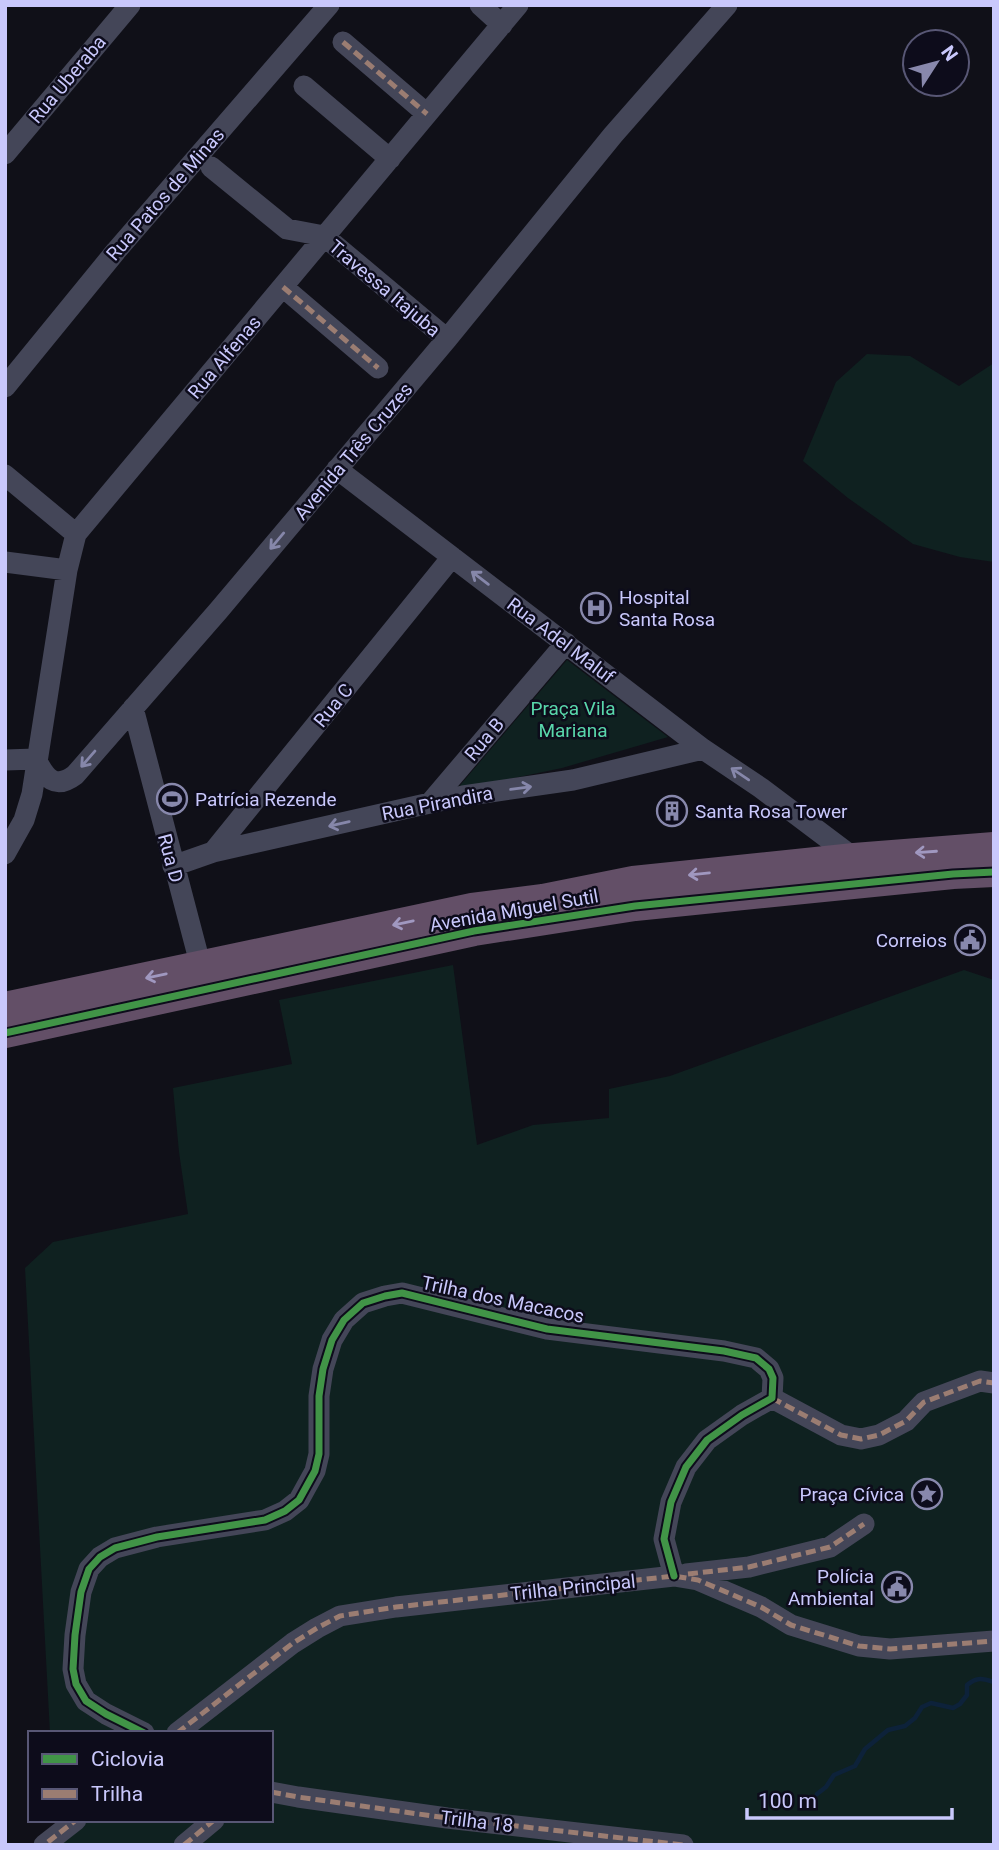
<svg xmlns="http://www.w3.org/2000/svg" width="999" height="1850" viewBox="0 0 999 1850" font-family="Roboto,sans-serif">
<rect width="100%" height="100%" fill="#101018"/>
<path fill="#0f2120" d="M867,354l43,2 49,30 35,-23v199l-34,-5 -47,-13 -65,-46 -45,-37 33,-79z
M567,660l101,77 -106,31 -106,22z
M453,965l24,180 56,-20 76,-7v-29l61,-13 294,-106 30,10v865h-938l-1,-25h216v-87h-221l-25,-465 28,-26 135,-28 -9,-62 -6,-64 119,-24 -13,-64z"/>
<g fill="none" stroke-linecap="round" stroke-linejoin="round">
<path stroke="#0d223a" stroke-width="4.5" d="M817,1794l9,-7 8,-12 21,-9 10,-17 23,-19 17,-4 10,-8 7,-11 9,-4 22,5 7,-4 7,-9v-10c10,-8 15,-7 27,-3"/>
<path stroke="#444658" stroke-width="21" d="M480,5l22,20
M343,42l84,72
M304,86l86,73
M5,154l125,-149
M211,167l76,62 37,7 123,103
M283,287l95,81
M5,387l111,-136 213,-246
M337,469l366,280 58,39 93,70
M5,475l71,59
M5,562l62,8
M133,708l68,259
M36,759c9,19 19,31 39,16l144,-165 228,-271 166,-204 114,-130
M5,760l31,-1
M430,803l136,-160
M213,852l239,-295
M5,854l19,-34 8,-26 35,-224 9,-36 442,-529
M173,866l40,-14 217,-49 33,-7 110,-16 130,-31
M772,1398l69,37 20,4 18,-4 27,-14 18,-19 56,-21 14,2
M686,1574l63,-7 81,-20 34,-23
M144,1733l-38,-19 -20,-13 -10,-17 -3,-15 2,-34 6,-43 8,-23 11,-12 15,-9 42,-11 108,-17 20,-9 14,-11 16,-29 4,-17v-58l4,-27 9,-29 12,-20 19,-17 22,-7 17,-3 145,36 177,22 32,7 13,11 4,9 -1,20 -30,17 -35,25 -21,27 -15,35 -7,37 10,37
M177,1733l116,-90 24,-15 23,-12 56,-9 278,-31 24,4 63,27 30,18 68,21 31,3 104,-8
M271,1792l27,5 149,21 236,27
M44,1845l32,-25
M184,1845l30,-25"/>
<path stroke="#634f67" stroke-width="30" d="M5,1007l467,-99 71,-9 90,-18 221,-23 140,-11
M5,1033l469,-102 161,-25 318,-32 41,-2"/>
<path stroke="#9b7d72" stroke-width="5" stroke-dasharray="10 5" stroke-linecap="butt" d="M343,42l84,72
M283,287l95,81
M772,1398l69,37 20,4 18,-4 27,-14 18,-19 56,-21 14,2
M688,1574l61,-7 81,-20 34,-23
M177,1733l116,-90 24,-15 23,-12 56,-9 278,-31 24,4 63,27 30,18 68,21 31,3 104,-8
M271,1792l27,5 149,21 236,27
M48,1842l28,-22
M184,1845l30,-25"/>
<g stroke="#0d0c1b" stroke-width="11">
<path id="cycleway" d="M5,1033l469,-102 161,-25 318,-32 41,-2
M144,1733l-38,-19 -20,-13 -10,-17 -3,-15 2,-34 6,-43 8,-23 11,-12 15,-9 42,-11 108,-17 20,-9 14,-11 16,-29 4,-17v-58l4,-27 9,-29 12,-20 19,-17 22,-7 17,-3 145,36 177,22 32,7 13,11 4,9 -1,20 -30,17 -35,25 -21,27 -15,35 -7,37 10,37"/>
</g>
<use href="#cycleway" stroke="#419447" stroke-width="7"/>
</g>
<defs><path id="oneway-shaft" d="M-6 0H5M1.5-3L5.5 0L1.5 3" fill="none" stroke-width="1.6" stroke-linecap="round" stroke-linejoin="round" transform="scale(1.75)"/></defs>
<g stroke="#8687aa">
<use href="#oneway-shaft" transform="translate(277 541) rotate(130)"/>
<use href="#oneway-shaft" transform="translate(480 578) rotate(-143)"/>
<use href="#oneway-shaft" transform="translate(88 759) rotate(131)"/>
<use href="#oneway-shaft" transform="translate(740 774) rotate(-146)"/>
<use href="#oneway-shaft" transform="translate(521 788) rotate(-8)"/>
<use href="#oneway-shaft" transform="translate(339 824) rotate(167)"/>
</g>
<g stroke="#a098c0">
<use href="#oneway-shaft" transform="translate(926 852) rotate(176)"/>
<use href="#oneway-shaft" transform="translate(699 874) rotate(174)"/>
<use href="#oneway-shaft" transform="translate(403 923) rotate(168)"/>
<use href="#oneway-shaft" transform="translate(156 976) rotate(168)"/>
</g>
<defs>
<g id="hospital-ring" transform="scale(1.575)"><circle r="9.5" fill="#0d0c1b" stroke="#8888ac" stroke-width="1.5"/><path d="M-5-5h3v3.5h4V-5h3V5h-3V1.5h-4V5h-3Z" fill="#8888ac"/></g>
<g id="stadium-ring" transform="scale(1.575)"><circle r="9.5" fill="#0d0c1b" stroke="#8888ac" stroke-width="1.5"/><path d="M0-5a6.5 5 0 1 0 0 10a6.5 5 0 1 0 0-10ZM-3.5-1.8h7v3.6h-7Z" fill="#8888ac"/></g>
<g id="building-ring" transform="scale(1.575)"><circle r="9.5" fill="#0d0c1b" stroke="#8888ac" stroke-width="1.5"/><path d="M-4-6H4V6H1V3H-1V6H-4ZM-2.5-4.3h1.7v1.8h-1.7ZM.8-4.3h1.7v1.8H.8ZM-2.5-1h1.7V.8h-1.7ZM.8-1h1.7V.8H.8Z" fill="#8888ac"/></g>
<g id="civic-ring" transform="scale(1.575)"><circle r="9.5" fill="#0d0c1b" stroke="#8888ac" stroke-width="1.5"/><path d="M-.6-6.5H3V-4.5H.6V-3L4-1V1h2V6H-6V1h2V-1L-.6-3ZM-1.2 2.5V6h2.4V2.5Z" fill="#8888ac"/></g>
<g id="sight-ring" transform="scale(1.575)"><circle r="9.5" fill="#0d0c1b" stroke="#8888ac" stroke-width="1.5"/><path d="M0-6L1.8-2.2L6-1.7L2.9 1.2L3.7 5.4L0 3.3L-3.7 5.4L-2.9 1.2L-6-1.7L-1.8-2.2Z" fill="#8888ac"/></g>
</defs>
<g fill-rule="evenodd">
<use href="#hospital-ring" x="596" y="608"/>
<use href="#stadium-ring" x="172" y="799"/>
<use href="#building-ring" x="672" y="811"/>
<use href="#civic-ring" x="970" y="940"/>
<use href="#sight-ring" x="927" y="1494"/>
<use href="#civic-ring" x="897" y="1587"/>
</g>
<g text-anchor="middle" stroke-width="5" stroke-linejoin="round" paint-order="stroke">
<g font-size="19" fill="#c9c8fc" stroke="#0d0c1b">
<text transform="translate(67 79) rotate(-50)" y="7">Rua Uberaba</text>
<text transform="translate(165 194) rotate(-49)" y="7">Rua Patos de Minas</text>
<text transform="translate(385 288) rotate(40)" y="7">Travessa Itajuba</text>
<text transform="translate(224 357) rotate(-50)" y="7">Rua Alfenas</text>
<text transform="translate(353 451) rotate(-50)" y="7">Avenida Três Cruzes</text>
<text transform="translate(561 640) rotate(37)" y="7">Rua Adel Maluf</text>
<text transform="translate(333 705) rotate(-51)" y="7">Rua C</text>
<text transform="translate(484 739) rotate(-50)" y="7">Rua B</text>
<text transform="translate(437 803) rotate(-11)" y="7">Rua Pirandira</text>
<text transform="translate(171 858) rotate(75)" y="7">Rua D</text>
<text transform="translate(514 910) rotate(-10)" y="7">Avenida Miguel Sutil</text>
<text transform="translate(503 1299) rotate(12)" y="7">Trilha dos Macacos</text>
<text transform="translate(573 1587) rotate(-6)" y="7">Trilha Principal</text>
<text transform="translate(477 1821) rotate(7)" y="7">Trilha 18</text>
</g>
<g font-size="19" fill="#c9c8fc" stroke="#0d0c1b" text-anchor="start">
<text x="619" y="604">Hospital<tspan x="619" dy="22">Santa Rosa</tspan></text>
<text x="195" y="806">Patrícia Rezende</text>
<text x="695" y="818">Santa Rosa Tower</text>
<text x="947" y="947" text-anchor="end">Correios</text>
<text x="904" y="1501" text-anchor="end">Praça Cívica</text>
<text x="874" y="1583" text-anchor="end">Polícia<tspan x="874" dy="22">Ambiental</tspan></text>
</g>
<g font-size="19" fill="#59d7ab" stroke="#0d0c1b">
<text x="573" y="715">Praça Vila<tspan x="573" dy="22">Mariana</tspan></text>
</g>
</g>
<rect width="999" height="1850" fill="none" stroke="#c9c8fc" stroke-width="14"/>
<rect x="28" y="1731" width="245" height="91" fill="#0d0c1b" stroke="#585775" stroke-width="2"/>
<rect x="42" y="1754" width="35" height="10" fill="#419447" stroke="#585775" stroke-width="2"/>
<text x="91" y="1766" font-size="21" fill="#c9c8fc">Ciclovia</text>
<rect x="42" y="1789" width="35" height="10" fill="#9b7d72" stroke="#585775" stroke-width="2"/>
<text x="91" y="1801" font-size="21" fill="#c9c8fc">Trilha</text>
<g transform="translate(936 63) rotate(54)"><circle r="33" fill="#0d0c1b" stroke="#585775" stroke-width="2"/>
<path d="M0-5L12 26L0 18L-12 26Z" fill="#8888ac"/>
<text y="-10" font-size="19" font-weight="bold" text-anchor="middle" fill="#c9c8fc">N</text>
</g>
<path d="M747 1808v10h205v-10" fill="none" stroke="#c9c8fc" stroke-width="3.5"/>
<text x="758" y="1808" font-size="21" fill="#c9c8fc" stroke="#0d0c1b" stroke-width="5" paint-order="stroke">100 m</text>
</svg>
